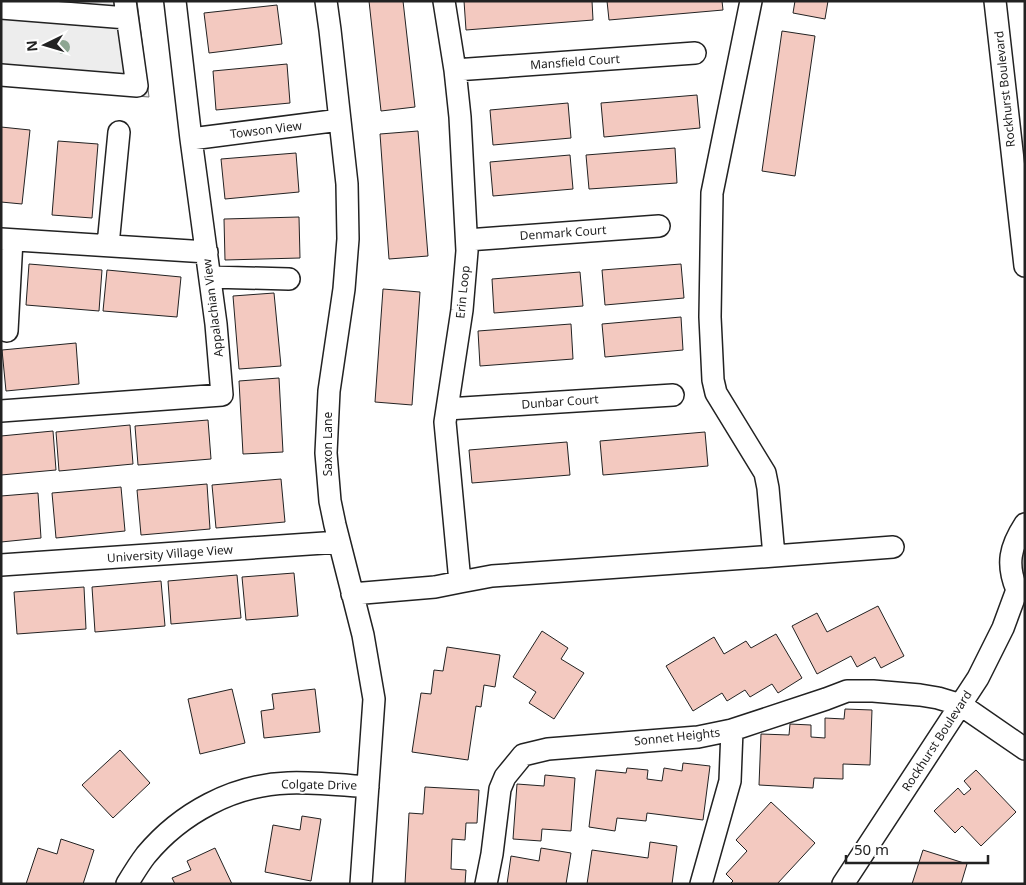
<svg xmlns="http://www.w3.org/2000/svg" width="1026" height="885" viewBox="0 0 1026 885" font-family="'Noto Sans',sans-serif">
<rect width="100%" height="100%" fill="#fff"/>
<path fill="#ededed" stroke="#6f6f6f" d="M1,1h136l12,96 -148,-11z"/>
<path fill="#f3c9c0" stroke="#222" d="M369,1h34l12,106 -34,4z
M464,1h128l1,19 -127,10z
M607,1h115l1,9 -114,10z
M795,1h33l-3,18 -32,-6z
M277,5l5,39 -73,9 -5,-40z
M782,31l33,5 -20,140 -33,-5z
M287,64l3,39 -74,7 -3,-39z
M697,95l3,33 -96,9 -3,-34z
M568,103l3,35 -78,7 -3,-35z
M1,127l29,3 -8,74 -21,-2z
M418,131l10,125 -39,3 -9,-125z
M58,141l40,3 -6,74 -40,-3z
M675,148l2,35 -88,6 -3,-34z
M296,153l3,39 -74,7 -4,-40z
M570,155l3,34 -80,7 -3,-34z
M299,217l1,41 -75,2 -1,-41z
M29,264l73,6 -3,41 -73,-6z
M681,264l3,34 -79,7 -3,-35z
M107,270l74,7 -4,40 -74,-6z
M580,272l3,34 -89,7 -2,-34z
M383,289l37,3 -8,113 -37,-3z
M274,293l7,73 -42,3 -6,-73z
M681,317l2,33 -78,7 -3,-33z
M571,324l2,35 -93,7 -2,-35z
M76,343l3,41 -73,7 -4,-41z
M279,378l4,74 -40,2 -4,-73z
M208,420l3,39 -73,6 -3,-39z
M130,425l3,39 -74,7 -3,-39z
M53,431l3,39 -55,5v-39z
M705,432l3,34 -105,9 -3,-34z
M567,442l3,33 -98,8 -3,-33z
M281,479l4,43 -69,6 -4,-43z
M207,484l3,45 -69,6 -4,-45z
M121,487l4,44 -69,7 -4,-45z
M38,493l3,45 -40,4v-46z
M294,573l4,43 -52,4 -4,-43z
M237,575l4,43 -70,6 -3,-43z
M161,581l4,45 -70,6 -3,-45z
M84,587l2,42 -69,5 -3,-42z
M878,606l26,50 -23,12 -6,-11 -18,10 -6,-11 -34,18 -25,-48 25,-13 10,19z
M542,631l26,17 -7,11 23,14 -30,46 -25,-16 7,-11 -23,-15z
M776,634l26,44 -24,15 -6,-9 -22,13 -5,-7 -18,11 -5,-8 -29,18 -27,-45 48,-29 10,17 22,-13 5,7z
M447,647l53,8 -5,32 -11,-2 -3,22 -5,-1 -8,54 -56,-8 9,-59 10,1 3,-24 9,1z
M232,689l13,54 -45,11 -12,-55z
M315,689l5,43 -56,6 -3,-27 13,-2 -2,-15z
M845,709l27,1 -2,55 -27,-1v15l-29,-1 -1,10 -54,-3 2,-51 28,1 1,-11 21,1v12l14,1v-20l19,1z
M120,750l30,33 -37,35 -31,-33z
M683,763l27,3 -7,54 -56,-7 -1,8 -29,-3 -2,13 -26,-4 7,-57 30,3 1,-5 21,2 -1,9 15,2 2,-13 18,3z
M976,770l40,42 -35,34 -19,-20 -7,7 -21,-22 24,-23 6,7 7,-6 -7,-8z
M545,775l30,3 -4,53 -29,-2 -1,12 -28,-2 4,-55 27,2z
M425,787l54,3 -2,33h-11l-1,17 -13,-1 -1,30 15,1 -1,14h-60l4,-71 14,1z
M771,802l44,41 -38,41h-47l3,-3 -7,-7 21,-23 -11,-11z
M302,816l19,3 -10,62 -46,-9 8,-47 27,5z
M61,839l33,11 -11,34h-57l12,-36 19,6z
M650,842l27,4 -5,38h-85l5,-34 56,8z
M215,848l17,36h-57l-3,-6 19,-8 -4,-9z
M541,848l30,5 -5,31h-59l4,-28 28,5z
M923,850l44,14 -6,20h-49z"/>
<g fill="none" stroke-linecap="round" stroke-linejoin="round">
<g stroke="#222" stroke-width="24">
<path id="minor" d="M326,1l4,29 17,154 1,55 -4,50 -15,102 -3,62 4,48 5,24 28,110 11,64 -13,185
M444,1l11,69 5,47 7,134 -5,59 -17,112 15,160 32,-6 282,-20 -6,-68 -3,-15 -49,-80 -3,-13 -3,-63 2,-124 39,-192
M995,1l30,265
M1,8l126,10
M455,70l240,-17
M1,75l136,11 -12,-85
M191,139l149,-19
M1,239l206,13
M467,240l192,-14
M108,245l11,-113
M210,277l79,2
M7,331l5,-91
M447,409l226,-14
M1,411l221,-16 -6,-71 -25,-185 -16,-138
M774,556l119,-9
M1,565l338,-23
M352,594l83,-7 25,-5
M127,884c6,-10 12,-20 19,-29 35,-42 87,-70 142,-72 26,-1 54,2 80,4
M486,884l6,-30 8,-65 5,-12 18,-22 25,-6 150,-12 34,-7 94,-31 21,-8h26l47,4 18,3 23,7 64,44
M701,884l29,-103 2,-51
M843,884l135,-206 25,-50 14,-38c-11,-26 -7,-43 8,-66"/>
</g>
<use href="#minor" stroke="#fff" stroke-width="21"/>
</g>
<circle fill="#8da692" cx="63" cy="47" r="7"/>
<g text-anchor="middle" stroke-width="4" stroke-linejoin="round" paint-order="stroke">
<g font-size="12" fill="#222" stroke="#fff">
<text transform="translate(575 62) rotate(-4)" y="4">Mansfield Court</text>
<text transform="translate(1005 89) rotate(-96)" y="4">Rockhurst Boulevard</text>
<text transform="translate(266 130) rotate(-7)" y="4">Towson View</text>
<text transform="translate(563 233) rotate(-4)" y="4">Denmark Court</text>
<text transform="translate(463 292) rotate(-84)" y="4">Erin Loop</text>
<text transform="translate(213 308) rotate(-97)" y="4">Appalachian View</text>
<text transform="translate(560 402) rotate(-4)" y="4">Dunbar Court</text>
<text transform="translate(328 444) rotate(-90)" y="4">Saxon Lane</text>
<text transform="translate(170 554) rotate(-4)" y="4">University Village View</text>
<text transform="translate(677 737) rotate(-6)" y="4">Sonnet Heights</text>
<text transform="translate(937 741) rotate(-57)" y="4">Rockhurst Boulevard</text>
<text transform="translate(319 785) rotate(1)" y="4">Colgate Drive</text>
</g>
</g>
<rect width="1026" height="885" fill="none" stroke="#222222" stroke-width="5"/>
<g transform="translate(45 45) rotate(265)" stroke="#ffffff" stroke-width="4" paint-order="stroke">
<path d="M0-4L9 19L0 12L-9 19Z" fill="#222222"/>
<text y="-8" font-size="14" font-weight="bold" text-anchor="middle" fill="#222222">N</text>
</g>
<path d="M846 855v8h142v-8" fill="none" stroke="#222222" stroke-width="2.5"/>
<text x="854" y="855" font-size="15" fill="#222222" stroke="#ffffff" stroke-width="4" paint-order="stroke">50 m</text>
</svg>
